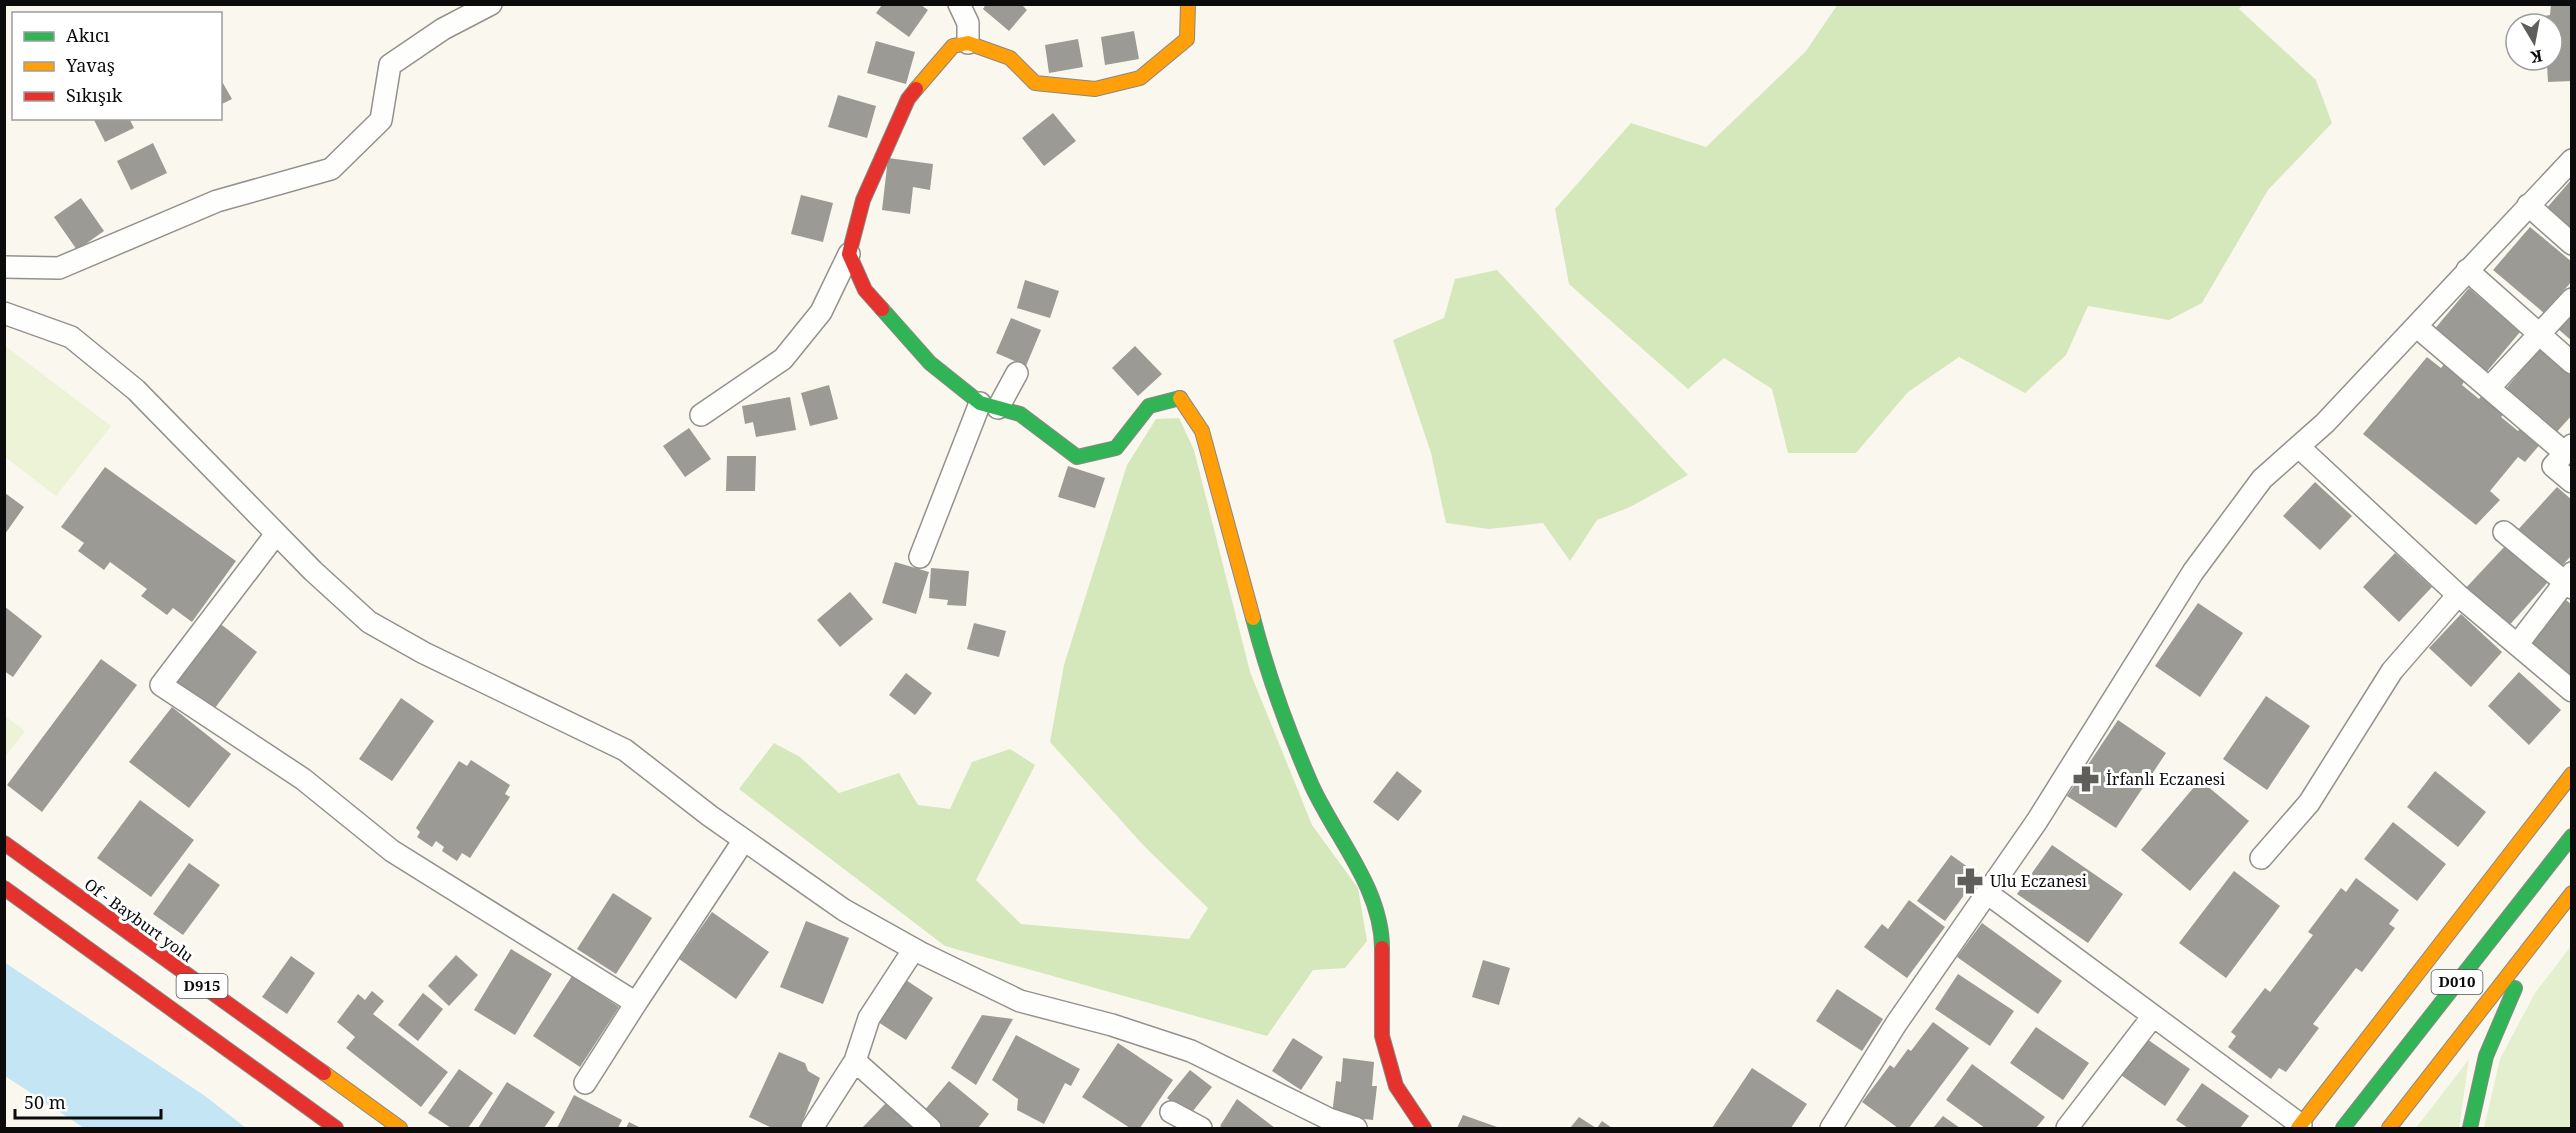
<svg xmlns="http://www.w3.org/2000/svg" width="2576" height="1133" viewBox="0 0 2576 1133" font-family="'Noto Serif',serif">
<rect width="100%" height="100%" fill="#faf7ee"/>
<path fill="#e3efce" d="M2571,946v182h-87l16,-69 35,-66z
M2469,1059l-10,69h-43z"/>
<path fill="#d4e8bb" d="M1838,4l404,1 -3,4 77,71 16,43 -64,67 -66,113 -33,17 -81,-14 -22,49 -41,38 -66,-36 -51,35 -52,61h-68l-16,-64 -48,-31 -36,31 -119,-105 -14,-75 76,-86 75,24 100,-96z
M1497,270l191,205 -58,32 -33,13 -27,41 -27,-38 -54,6 -43,-6 -15,-70 -38,-113 51,-22 11,-39z
M1179,418l15,32 56,222 62,153 46,63 9,53 -22,27 -32,2 -46,66 -322,-90 -206,-157 35,-46 26,14 39,36 60,-20 19,32 32,4 22,-47 38,-13 25,16 -59,115 45,44 168,15 19,-31 -63,-61 -95,-105 14,-77 63,-200 29,-46z"/>
<path fill="#edf3d7" d="M4,345l107,81 -55,70 -51,-39z
M5,716l20,15 -20,26z"/>
<path fill="#c4e6f4" d="M4,962l201,134 41,32h-162l-79,-52z"/>
<path fill="#9c9a94" d="M986,4h35l6,6 -18,21 -26,-22z
M2551,4h21v77l-24,1 -1,-18 -11,1 -1,-5h17v-36h-19v-6l17,-3z
M882,5h39l7,5 -19,27 -33,-24z
M1134,31l5,28 -34,6 -4,-28z
M1078,39l5,28 -34,6 -4,-28z
M876,41l39,11 -9,32 -39,-11z
M220,78l12,21 -12,6z
M838,95l38,11 -9,32 -39,-11z
M1053,113l23,28 -32,25 -22,-28z
M93,118h36l5,10 -29,14z
M153,143l14,30 -36,17 -14,-29z
M888,158l45,6 -3,26 -17,-3 -3,27 -28,-4z
M2572,179v54l-27,-23z
M801,195l32,8 -10,39 -32,-8z
M81,198l23,33 -27,19 -23,-33z
M2530,227l42,35v19l-28,32 -51,-43z
M1025,280l34,11 -9,27 -33,-10z
M2469,288l51,44 -36,43 -51,-44z
M2572,311v30l-15,-13z
M1011,318l30,12 -15,36 -30,-13z
M1135,346l27,28 -24,22 -26,-28z
M2539,349l33,27v39l-18,20 -51,-43z
M2427,357l14,11 4,-5 20,17 -3,5 17,14 4,-5 22,18 -4,5 17,14 4,-5 20,16 -17,20 -7,-5 -28,34 10,9 -24,25 -113,-91z
M829,385l9,34 -28,7 -9,-33z
M790,397l6,33 -40,7 -3,-15 -8,2 -3,-18z
M689,428l22,31 -26,18 -22,-31z
M727,456h29l-1,35h-29z
M1068,466l37,12 -10,30 -37,-11z
M105,467l131,94 -44,61 -19,-14 -6,7 -26,-19 6,-7 -37,-27 -6,8 -26,-19 6,-8 -23,-16z
M2315,482l37,34 -32,34 -37,-34z
M2557,487l15,13v55l-15,16 -42,-38z
M5,493l19,14 -19,27z
M2506,545l42,37 -42,47 -43,-38z
M2395,553l37,34 -33,35 -36,-35z
M895,562l34,10 -13,42 -34,-11z
M931,568l38,3 -3,35 -19,-1 1,-5 -19,-2z
M850,592l23,27 -33,28 -23,-27z
M2566,600l6,5v74l-43,-39z
M2198,603l45,30 -43,64 -45,-31z
M4,606l38,30 -29,41 -9,-6z
M2461,614l41,38 -31,35 -42,-39z
M218,622l39,30 -45,60 -39,-30z
M974,623l32,8 -7,26 -32,-8z
M101,659l36,26 -95,127 -35,-27z
M2519,672l42,38 -32,35 -41,-39z
M906,673l26,20 -17,22 -26,-20z
M2266,696l44,30 -43,64 -44,-31z
M401,698l33,23 -42,60 -33,-22z
M172,707l59,47 -42,54 -60,-46z
M2118,720l48,33 -50,75 -49,-32z
M471,760l39,25 -5,9 5,3 -40,61 -8,-5 -5,8 -15,-10 2,-4 -8,-6 -4,6 -15,-10 3,-5 -4,-4 43,-67 8,5z
M1397,771l25,20 -24,30 -25,-19z
M2435,771l51,41 -28,35 -51,-40z
M2200,780l49,41 -59,70 -49,-41z
M140,800l54,40 -43,57 -54,-39z
M2393,822l53,42 -29,37 -53,-42z
M2052,845l71,49 -35,49 -71,-49z
M1951,855l28,20 -34,46 -28,-20z
M189,863l31,22 -37,50 -30,-21z
M2234,871l46,35 -54,72 -47,-35z
M2356,878l43,32 -10,14 6,4 -33,44 -6,-4 -43,56 6,4 -33,44 -7,-4 -8,11 -43,-32 8,-11 -5,-4 34,-44 5,4 43,-57 -5,-3 33,-44 5,4z
M613,893l39,25 -36,56 -39,-25z
M1909,900l36,27 -38,51 -43,-31 18,-23 6,5z
M712,912l57,40 -33,47 -57,-40z
M806,921l43,17 -26,66 -43,-17z
M1982,923l80,58 -24,33 -81,-57z
M511,949l41,25 -37,61 -41,-25z
M456,955l22,20 -29,31 -21,-20z
M291,956l24,17 -28,41 -25,-17z
M1483,960l27,8 -11,37 -27,-8z
M1958,974l56,37 -24,35 -55,-37z
M572,976l47,31 -39,60 -47,-31z
M906,980l27,18 -27,42 -28,-18z
M1837,989l46,30 -21,32 -46,-30z
M372,991l12,10 -11,13 75,58 -27,35 -75,-59 9,-11 -18,-15 21,-28 7,6z
M423,993l20,16 -25,32 -20,-16z
M982,1015l31,4 -37,66 -25,-17z
M1933,1022l36,26 -60,80h-11l-36,-26 28,-37 4,3 14,-19 3,2z
M2036,1027l53,36 -26,37 -53,-37z
M1016,1035l64,34 -9,17 -6,-3 -21,41 -27,-14 1,-11 -26,-19z
M2144,1037l46,32 -25,37 -47,-33z
M1293,1038l30,19 -22,33 -29,-19z
M1118,1043l55,37 -33,48h-10l-48,-31z
M779,1052l26,11 3,8 12,7 -20,50h-28l-23,-11z
M1343,1058l31,4 -2,24h5l-4,34 -41,-5 4,-34 5,1z
M1972,1064l73,53 -9,11h-51l-39,-28z
M1752,1068l55,36 -16,24h-79z
M459,1069l34,24 -25,35h-17l-23,-15z
M1190,1070l22,17 -23,29 -22,-18z
M949,1081l40,33 -11,14h-35l-20,-16z
M507,1082l48,30 -11,16h-66z
M2202,1083l47,33 -9,12h-52l-12,-8z
M574,1095l48,25 -4,8h-61z
M1237,1099l38,29h-52l-3,-2z
M886,1103l21,18 7,7h-52z
M1463,1115l37,13h-43z
M1943,1116l17,12h-27z
M1579,1117l17,11h-26z
M1602,1121l10,7h-15z
M629,1122l12,6h-15z"/>
<g fill="none" stroke-linecap="round" stroke-linejoin="round">
<g stroke="#93918d" stroke-width="24">
<path id="street" d="M959,4l9,19v20
M2528,205l44,39
M4,267l55,1 158,-67 114,-32 50,-49 9,-55 53,-36 48,-25
M2467,270l105,93
M4,313l67,24 65,53 177,181 56,51 55,31 201,97 85,66 134,94 77,43 99,48 92,24 79,26 138,68 27,9
M2416,326l149,127 7,-8
M2489,388l83,-89
M998,408l19,-35
M701,415l82,-56 38,-47 28,-58
M2299,447l159,148 114,96
M2565,453l-12,13 19,16
M2504,532l68,56
M276,534l-115,151 142,94 89,72 244,152 108,-163
M920,557l60,-154
M2517,645l55,-72
M2261,858l48,-55 83,-132 66,-76
M1987,893l314,232
M855,1061l75,67
M585,1083l51,-80
M1171,1112l30,16
M812,1128l43,-67 14,-43 45,-69
M1831,1128l65,-104 141,-203 156,-249 69,-93 63,-56 247,-263
M2067,1128l86,-112"/>
</g>
<g stroke="#898884" stroke-width="16">
<path id="fast" d="M882,309l48,54 50,40 40,11 57,43 39,-9 33,-42 31,-8
M1253,618c15,58 35,113 59,168 24,52 70,103 70,162
M2343,1128l229,-292
M2470,1128l16,-72 29,-68"/>
</g>
<g stroke="#898884" stroke-width="16">
<path id="slow" d="M916,89l37,-43 15,-3 42,15 25,25 60,6 45,-11 47,-39 1,-35
M1180,398l22,33 51,187
M324,1073l76,55
M2298,1128l274,-354
M2389,1128l183,-235"/>
</g>
<g stroke="#898884" stroke-width="16">
<path id="jam" d="M882,309l-17,-19 -16,-36 14,-54 45,-101 8,-10
M4,843l320,230
M4,888l332,240
M1382,948v88l14,50 28,42"/>
</g>
<use href="#street" stroke="#fefefc" stroke-width="21"/>
<use href="#fast" stroke="#30b455" stroke-width="14"/>
<use href="#slow" stroke="#ff9f0a" stroke-width="14"/>
<use href="#jam" stroke="#e5322d" stroke-width="14"/>
</g>
<defs>
<g id="pharmacy-bare" transform="scale(2.07)"><path d="M-2-6h4v4h4v4h-4v4h-4v-4h-4v-4h4Z" fill="#5f5e5a" stroke="#fff" stroke-width="2.5" paint-order="stroke"/></g>
</defs>
<g fill-rule="evenodd">
<use href="#pharmacy-bare" x="2086" y="779"/>
<use href="#pharmacy-bare" x="1970" y="881"/>
</g>
<g text-anchor="middle" stroke-width="6" stroke-linejoin="round" paint-order="stroke">
<g fill="#fff" stroke="#545454" stroke-width="1.5">
<rect x="2431.5" y="970" width="51" height="24" rx="4.5"/>
<rect x="176.5" y="974" width="51" height="24" rx="4.5"/>
</g>
<g font-size="15" font-weight="bold" fill="#0b0b0b">
<text x="2457" y="987">D010</text>
<text x="202" y="991">D915</text>
</g>
<g font-size="16" fill="#0b0b0b" stroke="#fff" text-anchor="start">
<text x="2106" y="785">İrfanlı Eczanesi</text>
<text x="1990" y="887">Ulu Eczanesi</text>
</g>
<g font-size="16" fill="#0b0b0b" stroke="#fff">
<text transform="translate(139 920) rotate(36)" y="6">Of - Bayburt yolu</text>
</g>
</g>
<rect width="2576" height="1133" fill="none" stroke="#0b0b0b" stroke-width="12"/>
<rect x="12" y="12" width="210" height="108" fill="#ffffff" stroke="#9d9d9d" stroke-width="1.5"/>
<rect x="24" y="32" width="30" height="9" fill="#30b455" stroke="#9d9d9d" stroke-width="1.5"/>
<text x="66" y="42" font-size="18" fill="#0b0b0b">Akıcı</text>
<rect x="24" y="62" width="30" height="9" fill="#ff9f0a" stroke="#9d9d9d" stroke-width="1.5"/>
<text x="66" y="72" font-size="18" fill="#0b0b0b">Yavaş</text>
<rect x="24" y="92" width="30" height="9" fill="#e5322d" stroke="#9d9d9d" stroke-width="1.5"/>
<text x="66" y="102" font-size="18" fill="#0b0b0b">Sıkışık</text>
<g transform="translate(2534 42) rotate(170)"><circle r="28" fill="#ffffff" stroke="#9d9d9d" stroke-width="1.5"/>
<path d="M0-4.5L10 22L0 15L-10 22Z" fill="#5f5e5a"/>
<text y="-9" font-size="16" font-weight="bold" text-anchor="middle" fill="#0b0b0b">K</text>
</g>
<path d="M15 1109v9h146v-9" fill="none" stroke="#0b0b0b" stroke-width="3"/>
<text x="24" y="1109" font-size="18" fill="#0b0b0b" stroke="#ffffff" stroke-width="4.5" paint-order="stroke">50 m</text>
</svg>
